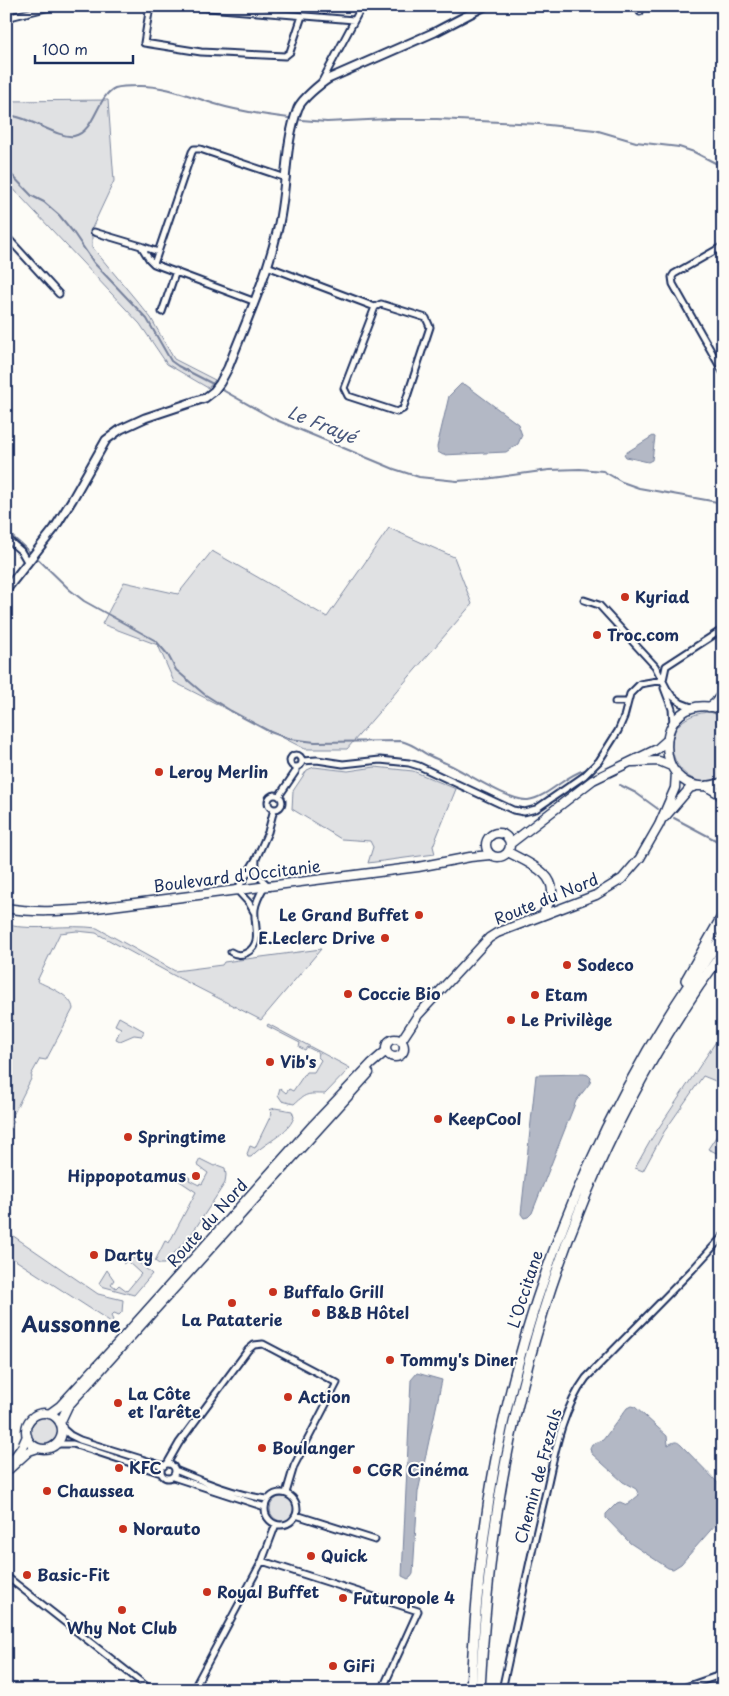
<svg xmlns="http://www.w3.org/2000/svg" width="729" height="1696" viewBox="0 0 729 1696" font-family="'Playpen Sans',sans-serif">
<rect width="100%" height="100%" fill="#fdfcf7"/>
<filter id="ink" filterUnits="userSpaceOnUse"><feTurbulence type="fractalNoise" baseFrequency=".02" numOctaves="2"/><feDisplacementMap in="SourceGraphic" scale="10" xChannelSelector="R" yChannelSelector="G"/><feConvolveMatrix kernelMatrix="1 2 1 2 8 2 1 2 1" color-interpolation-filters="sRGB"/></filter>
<g filter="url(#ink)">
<path fill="#e0e1e3" stroke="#7e88a0" d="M108,100l6,81 -22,47v19l59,71 23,41 41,21 -7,8 -41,-24 -27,-40 -134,-143v-80z
M389,528l65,29 18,47 -125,145h-42l-131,-67 -16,-37 -56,-21 22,-42 54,12 34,-43 115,66z
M710,712l13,5v59c-46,28 -81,-60 -13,-64z
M314,767l34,4 27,-4 38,4 43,18 -23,57 2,8 -67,9 5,-16 -3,-6 -29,-2 -49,-30 1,-18 14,-21z
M6,925c31,6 61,-1 91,3l78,43 47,-6 2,-3 97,-13 -60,71 -88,-45 -77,-42 -19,-2 -17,2 -23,48c11,6 35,14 36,28l-27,51 -6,-1 -9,16 1,2 -21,42 3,2 -8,15z
M119,1017l25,14 -2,5 -8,-1 -14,6 -4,-2 5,-11 -6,-3z
M268,1024l82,44 -25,26c-16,0 -18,-2 -31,10l-12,-3 -4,-6 2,-7 6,5 3,-4 4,2 13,-19h8l7,-12 -3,-3 1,-4 -12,-6 -2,3 -6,-3 1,-4 -33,-17z
M723,1031v53l-20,-8 -39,56 -21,39 -8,-3 17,-30z
M275,1108l17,3 2,6c-6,18 -31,26 -43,40h-3l-1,-3 3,-8 5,2 17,-35 -3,-3z
M723,1126v30l-15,-7z
M200,1159l14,7 3,-1 8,3 1,7 -1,8 -34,52 -27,29h-5l-4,-3 10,-20 4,2 27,-51 -18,-12 3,-7 9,5 -1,2 10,5 1,-2 2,1 6,-11 -11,-8z
M6,1231l92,63 25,6 -1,12 -3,3 -5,-2 -3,3 2,4 -2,2 -105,-68z
M130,1257l5,2 17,15 -18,21 -33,-9 -2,-3 8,-13 7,10 -3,4 5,4 3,-3 8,6 14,-17 -14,-13 -4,3z
M30 1431a14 14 0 1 1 28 0a14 14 0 1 1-28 0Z
M270 1509a12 12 0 1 1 24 0a12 12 0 1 1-24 0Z"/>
<path fill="#b3b8c5" stroke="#76819c" d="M461,384l5,1 52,39 4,11 -4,9 -12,8 -63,3 -5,-3 -1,-5 12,-51z
M653,436l2,1 -3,23 -4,2 -22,-5 -2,-3z
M584,1074l4,1 3,3 -1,5 -14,18 -44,112 -4,4 -4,1 -3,-4 15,-139z
M417,1373l25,7 -24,112 -5,82 -2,3 -3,2 -6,-3 9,-196z
M631,1406l4,1 32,29 1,9c6,-3 8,-5 13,0l42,43v28l-42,48 -8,5 -5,-1 -38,-25 -24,-25v-4l11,-11 3,-1 7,3 12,-10 -3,-6 -13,-7 -32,-29 -1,-5 2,-4 11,-4 24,-32z"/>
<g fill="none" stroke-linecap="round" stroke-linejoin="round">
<path stroke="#76819c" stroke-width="2" d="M6,115c20,0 53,24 68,21 21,-4 23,-40 41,-48 7,-2 15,-2 22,-2 28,-1 52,10 78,18 23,7 50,11 74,14
M301,120l26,2 61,-3h49l102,5 56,6 41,12 43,5 15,5 29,15
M6,169l26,27 12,6 15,13 14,17 21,31 53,56 24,42 7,5 37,19
M219,388l55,31 120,50 25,8 38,4 28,-2 64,-9 31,-1 23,2 19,11 17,6 84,15
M6,531l26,23
M36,557l34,33 14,11 72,40 12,14 8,15 28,24 27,17 39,21 20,7 25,3 86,-1c12,3 17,8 27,14 8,4 16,7 24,11 16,8 60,36 76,34 19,-2 37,-25 57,-30
M620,785l16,8 22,16
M674,818l49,26"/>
<g stroke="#1b2f5e" stroke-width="9">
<path id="street" d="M150,6l-6,37 57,9 84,4 5,-4 12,-36
M185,6l169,14
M637,6l3,6
M6,18l48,-12
M321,83l41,-77
M94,232l47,14 8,13 5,5 99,37
M6,236l53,58
M141,246l17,6
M723,246l-49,28 -2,3 1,7 50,88
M154,264l38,-112 2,-3h6l86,29
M267,266l108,41 6,-3 45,14 4,9 -27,82 -6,3 -49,-16 -4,-8 31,-81
M162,312l14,-41
M6,538l15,13 7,12
M584,600l15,5 56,61 12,23 5,7 9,7 13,5
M663,680l3,-14 57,-37
M664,688l8,21 1,14
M615,702h12
M290 761a6 6 0 1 1 12 0a6 6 0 1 1-12 0Z
M302,761l15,-1 26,4 37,-4 29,3 10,3 94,44 11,2 12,-3 48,-33 15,-15 19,-30 6,-14 6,-23 10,-10 23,-4
M268 802a7 7 0 1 1 14 0a7 7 0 1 1-14 0Z
M279,796l17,-25v-3
M256,859c-1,15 2,18 14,28
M254,912l-5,-9 -12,-13 19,-31 12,-27 6,-23
M231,952c5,3 9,4 15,1 18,-9 7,-29 9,-44 1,-8 5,-15 9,-22
M62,1428l8,7 10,5 84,26
M57,1444h16l88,29
M161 1471a7 7 0 1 1 14 0a7 7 0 1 1-14 0Z
M167,1464l12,-21 69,-93 6,-5 9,-1 74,39 -43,83 -8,27
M175,1470c29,12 61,25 92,29
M173,1477l92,30
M265 1509a16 16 0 1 1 32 0a16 16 0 1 1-32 0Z
M296,1515l79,25
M262,1561l156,50 -36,79
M6,1576l145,114
M193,1690l69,-129 14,-37
M502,1690c14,-64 27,-127 42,-190 10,-42 16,-87 42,-122l107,-109 30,-33
M677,1690l46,-16"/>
</g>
<g stroke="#1b2f5e" stroke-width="11">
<path id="secondary" d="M6,590l48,-61 18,-29 34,-60 15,-11 24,-11 60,-20 9,-7 6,-8 8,-15c17,-44 38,-89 49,-136 11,-41 6,-85 21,-124 4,-9 22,-24 30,-29l107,-47 50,-26"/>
</g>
<g stroke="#1b2f5e" stroke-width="11">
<path id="primary" d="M709,707l6,-4 8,-11
M723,710c-76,-26 -73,100 0,72
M633,762l26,-1 12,5
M665,817l25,-29 7,-2
M486 845a12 12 0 1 1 24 0a12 12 0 1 1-24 0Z
M510,844l83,-64 64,-31 9,-8
M508,852c18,10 53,22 42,49 -2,4 -5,9 -7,14
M6,908c28,5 55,3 82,1l330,-42 52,-10 20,-2
M386 1048a9 9 0 1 1 18 0a9 9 0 1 1-18 0Z
M401,1041l17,-26 71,-77 8,-5 99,-38 26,-16 18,-21 19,-33 16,-37 1,-16
M26 1431a18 18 0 1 1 36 0a18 18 0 1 1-36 0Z
M49,1414l11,-8 57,-62 196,-219 58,-61 15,-13
M60,1423l8,-17 301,-333
M8,1466l14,-19 5,-11
M6,1472l23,-21 9,-3"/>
</g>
<g stroke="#1b2f5e" stroke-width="12">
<path id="highway" d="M707,786l12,7 4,5
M686,980l37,-65
M471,1690c4,-89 13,-179 32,-266 39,-176 113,-343 220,-488
M480,1690c4,-75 11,-151 25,-225 35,-183 106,-362 218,-513"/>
</g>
<use href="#street" stroke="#fdfcf7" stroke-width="5"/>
<use href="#secondary" stroke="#fdfcf7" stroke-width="7"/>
<use href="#primary" stroke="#fdfcf7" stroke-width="8"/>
<use href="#highway" stroke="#fdfcf7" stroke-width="9"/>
</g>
</g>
<g fill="#c8321e" stroke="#fdfcf7" stroke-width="2">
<circle cx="625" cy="597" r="5"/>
<circle cx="597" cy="635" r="5"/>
<circle cx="159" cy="772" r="5"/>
<circle cx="419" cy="915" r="5"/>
<circle cx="385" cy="938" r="5"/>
<circle cx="567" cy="965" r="5"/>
<circle cx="348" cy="994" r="5"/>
<circle cx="535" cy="995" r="5"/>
<circle cx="511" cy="1020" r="5"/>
<circle cx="270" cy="1062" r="5"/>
<circle cx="438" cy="1119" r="5"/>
<circle cx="128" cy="1137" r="5"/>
<circle cx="196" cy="1176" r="5"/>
<circle cx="94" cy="1255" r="5"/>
<circle cx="273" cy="1292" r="5"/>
<circle cx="232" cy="1303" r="5"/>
<circle cx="316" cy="1313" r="5"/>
<circle cx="390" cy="1360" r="5"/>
<circle cx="288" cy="1397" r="5"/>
<circle cx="118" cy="1403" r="5"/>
<circle cx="262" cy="1448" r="5"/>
<circle cx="119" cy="1468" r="5"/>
<circle cx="357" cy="1470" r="5"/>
<circle cx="47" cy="1491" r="5"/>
<circle cx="123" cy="1529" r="5"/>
<circle cx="311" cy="1556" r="5"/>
<circle cx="27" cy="1575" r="5"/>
<circle cx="207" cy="1592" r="5"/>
<circle cx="343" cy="1598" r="5"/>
<circle cx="122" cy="1610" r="5"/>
<circle cx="333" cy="1666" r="5"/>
</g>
<g text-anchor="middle" stroke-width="4" stroke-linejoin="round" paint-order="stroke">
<g font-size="16" font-weight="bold" fill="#1b2f5e" stroke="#fdfcf7" text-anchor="start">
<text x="635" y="603">Kyriad</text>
<text x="607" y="641">Troc.com</text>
<text x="169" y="778">Leroy Merlin</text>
<text x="409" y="921" text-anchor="end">Le Grand Buffet</text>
<text x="375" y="944" text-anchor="end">E.Leclerc Drive</text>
<text x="577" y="971">Sodeco</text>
<text x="358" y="1000">Coccie Bio</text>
<text x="545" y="1001">Etam</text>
<text x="521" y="1026">Le Privilège</text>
<text x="280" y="1068">Vib's</text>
<text x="448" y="1125">KeepCool</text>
<text x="138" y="1143">Springtime</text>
<text x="186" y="1182" text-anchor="end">Hippopotamus</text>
<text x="104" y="1261">Darty</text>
<text x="283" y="1298">Buffalo Grill</text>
<text x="326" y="1319">B&amp;B Hôtel</text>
<text x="232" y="1326" text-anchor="middle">La Pataterie</text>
<text x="400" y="1366">Tommy's Diner</text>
<text x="128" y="1400">La Côte<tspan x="128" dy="18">et l'arête</tspan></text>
<text x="298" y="1403">Action</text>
<text x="272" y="1454">Boulanger</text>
<text x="129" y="1474">KFC</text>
<text x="367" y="1476">CGR Cinéma</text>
<text x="57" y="1497">Chaussea</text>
<text x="133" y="1535">Norauto</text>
<text x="321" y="1562">Quick</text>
<text x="37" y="1581">Basic-Fit</text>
<text x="217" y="1598">Royal Buffet</text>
<text x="353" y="1604">Futuropole 4</text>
<text x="122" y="1634" text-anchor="middle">Why Not Club</text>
<text x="343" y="1672">GiFi</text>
</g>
<g font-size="16" fill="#1b2f5e" stroke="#fdfcf7">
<text transform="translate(237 876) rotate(-7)" y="6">Boulevard d'Occitanie</text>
<text transform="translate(546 899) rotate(-22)" y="6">Route du Nord</text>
<text transform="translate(207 1223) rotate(-48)" y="6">Route du Nord</text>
<text transform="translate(525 1289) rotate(-72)" y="6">L'Occitane</text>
<text transform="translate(538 1476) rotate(-75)" y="6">Chemin de Frezals</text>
</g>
<g font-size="18" font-style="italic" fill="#49587d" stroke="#fdfcf7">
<text transform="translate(322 425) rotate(22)" y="6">Le Frayé</text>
</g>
<g font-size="21" font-weight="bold" fill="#1b2f5e" stroke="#fdfcf7">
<text x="71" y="1332">Aussonne</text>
</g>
</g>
<rect width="729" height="1696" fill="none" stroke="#fdfcf7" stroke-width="25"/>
<rect x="12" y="12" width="704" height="1671" fill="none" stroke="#1b2f5e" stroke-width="2" filter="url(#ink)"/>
<path d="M35 55v8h98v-8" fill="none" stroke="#1b2f5e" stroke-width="2.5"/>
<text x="42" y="55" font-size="15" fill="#1b2f5e" stroke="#fdfcf7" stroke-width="4" paint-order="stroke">100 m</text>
</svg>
